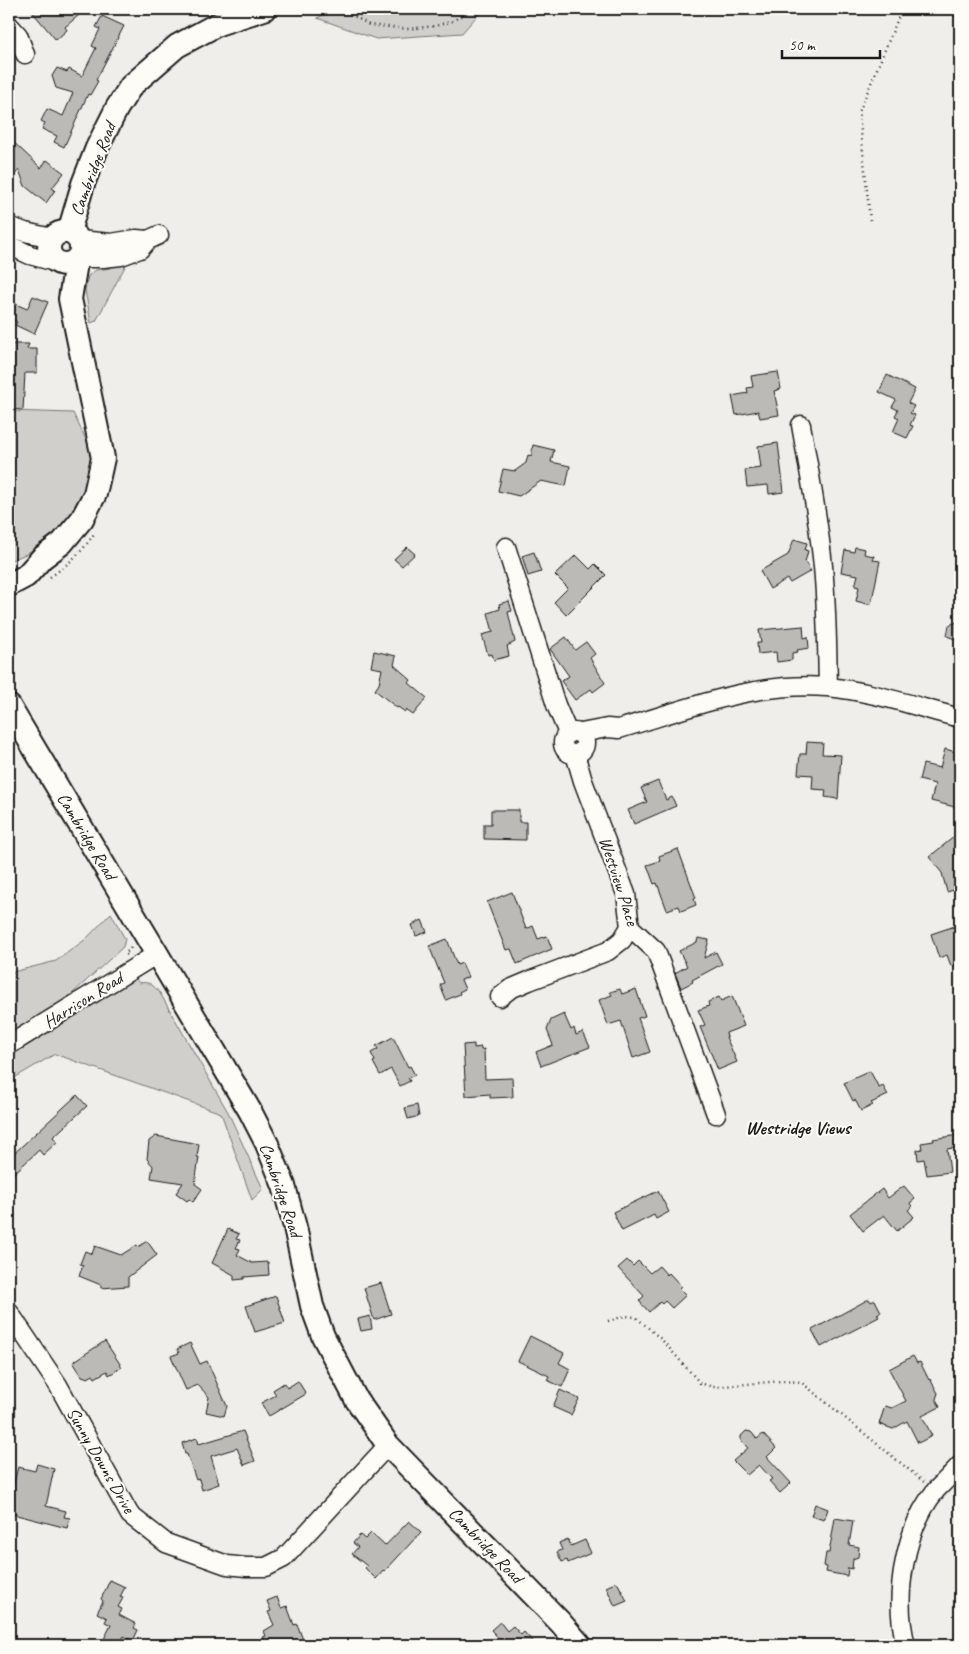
<svg xmlns="http://www.w3.org/2000/svg" width="969" height="1654" viewBox="0 0 969 1654" font-family="Caveat,sans-serif">
<rect width="100%" height="100%" fill="#f0eeea"/>
<filter id="ink" filterUnits="userSpaceOnUse"><feTurbulence type="fractalNoise" baseFrequency=".02" numOctaves="2"/><feDisplacementMap in="SourceGraphic" scale="10" xChannelSelector="R" yChannelSelector="G"/><feConvolveMatrix kernelMatrix="1 2 1 2 8 2 1 2 1" color-interpolation-filters="sRGB"/></filter>
<g filter="url(#ink)">
<path fill="#d0cfcc" stroke="#767674" d="M335,9h148l-21,24 -86,6 -59,-21z
M129,259l-33,62 -5,2 -6,-33 3,-14 8,-6 15,-2 -1,-6z
M9,411l64,2 21,43 -12,43 -31,39 -25,16 -17,7z
M111,913l14,26 -2,8 -62,57 -52,32v-63l47,-12 30,-22z
M135,978l4,5c10,-2 14,2 21,10l68,119 35,77 -11,11 -31,-87 -166,-59 -46,27v-24z"/>
<path fill="#bbbab6" stroke="#1c1c1c" d="M30,9h56l-21,18 2,3 -11,10z
M102,16l22,10 -28,54 2,1 -8,14 -2,-1 -24,53 -10,-5 3,-6 -15,-7 3,-6 -4,-2 6,-12 16,7 10,-23 -17,-5 -4,-12 5,-8 10,4 2,-3 13,7 14,-28 -4,-2 8,-17 -4,-2z
M9,138l32,30 6,-8 17,13 -12,15 3,2 -9,13 -21,-17 -6,-16 -10,11z
M33,296l15,6 -14,32 -19,-9 2,-3 -8,-4v-17l18,8z
M9,344h20l-2,5h10v24h-12l-2,37 -14,-1z
M778,372l3,17 -7,2 5,24 -19,3 -2,-7 -22,4 -4,-19 16,-3 -1,-5 6,-1 -2,-11z
M887,375l28,14 -7,14 6,3 -4,7 5,2 -5,10 3,1 -6,12 -14,-6 6,-14 -4,-2 3,-6 -6,-3 4,-7 -17,-8z
M778,443l6,49 -15,2 -1,-9 -21,2 -2,-17 16,-2 -3,-22z
M533,445l21,5 -3,12 19,4 -4,20 -25,-5 -22,15 -21,-5 5,-22 12,2 11,-8 2,-8 3,1z
M794,539l13,4 -2,7 3,1 -3,11 6,9 -21,12 -3,-4 -17,10 -10,-18 28,-16z
M407,547l8,7 -13,12 -8,-7z
M855,547l10,2 -1,5 10,2 -1,4 7,1 -9,44 -15,-4 3,-14 -4,-1 3,-11 -17,-3 4,-22 9,2z
M534,552l7,20 -13,4 -6,-20z
M576,555l14,14 5,-5 11,11 -40,40 -12,-13 14,-14 -13,-13z
M509,601l3,10 -4,1 7,30 -8,4 2,10 -15,4 -2,-6 -4,1 -6,-20 11,-3 -5,-19 12,-4 -1,-5z
M960,621v20l-13,-5 2,-11z
M803,626l1,12 4,-1 1,11 -12,2 1,2 -6,1v7l-15,2 -1,-10 -18,2 -1,-11h4l-2,-13z
M566,637l9,13 11,-8 9,12 -5,4 15,25 -12,9 -2,-3 -16,11 -14,-19 8,-5 -19,-27z
M374,651l22,5 -2,9 17,15 -2,3 18,15 -14,17 -7,-5 -1,2 -7,-5 -1,1 -22,-18 4,-6 3,-15 -11,-2z
M807,742l16,1 -1,11 19,1 -3,44 -13,-2 1,-7 -14,-1 1,-14 -15,-1 2,-20h6z
M945,749l15,4 -4,20 4,1v12l-5,21 -24,-6 4,-17 -16,-4 4,-16 17,4z
M658,781l8,19 6,-3 4,9 -42,18 -6,-14 19,-8 -6,-14z
M491,810h28v12h7v18l-42,-1v-15h7z
M960,832v56l-13,4 -5,-19 -13,-16z
M678,849l18,49 -2,1 2,6 -15,6 -2,-5 -12,4 -10,-27 -3,1 -7,-19 13,-4 -1,-5z
M512,892l14,37 7,-3 5,13 9,-3 5,13 -35,15 -6,-15 -5,1 -19,-48z
M422,920l5,12 -11,4 -4,-11z
M958,925l2,8v30l-9,3 -4,-11 -8,3 -8,-24z
M698,938l11,2 -5,18 12,-6 6,12 -30,16 1,2 -12,6 -6,-15 12,-7 -8,-15 18,-9z
M447,939l10,26 5,-2 6,14 -7,3 4,9 -6,3 1,2 -14,6 -6,-15 4,-2 -15,-37z
M620,989l2,5 14,-5 9,27 -7,2 12,34 -17,6 -12,-37 -13,4 -9,-25 13,-5 -2,-3z
M732,996l12,30 -18,7 1,4h-1l11,25 -19,8 -18,-43 5,-2 -7,-15 11,-4 -1,-4 11,-5 2,4z
M564,1014l7,16 3,-2 2,7 7,-3 7,15 -49,19 -5,-14 17,-7 -6,-15 4,-10z
M393,1037l15,30 2,-1 5,9 -7,3 2,3 -10,5 -9,-17 -11,6 -7,-13 2,-1 -4,-8 7,-4 -2,-3z
M474,1044v4l7,-1v3l3,-1 1,30 27,-1 1,19 -23,1v-4l-24,2 -3,-51z
M870,1071l9,17 4,-2 5,9 -17,8 2,2 -12,6 -6,-11 -2,1 -9,-18z
M77,1095l10,11 -34,31 4,5 -14,13 -4,-5 -30,28v-20z
M417,1105l2,11 -11,3 -3,-11z
M959,1135l1,12 -13,2 3,23 -23,3 -3,-16 -6,1 -1,-10 5,-1 -1,-6 13,-2 -1,-2z
M156,1136l43,8 -2,13h2l-4,27 7,5 -9,13 -4,-3 -2,2 -11,-8 7,-10 -32,-5 2,-12 -6,-7 2,-18z
M904,1186l11,13 -5,4 2,4 -4,3 6,7 -17,14 -13,-16 -21,16 -13,-17 32,-25 6,9z
M658,1191l11,21 -13,7 -2,-4 -32,16 -9,-19z
M228,1229l11,5 -3,5 4,1 -4,8 4,1 -3,6 15,8 16,-1 1,13 -25,2v2l-10,1v-5l-22,-12z
M147,1241l10,14 -29,22v9l-27,2v-3l-22,-9 4,-11 -3,-1 5,-13 7,3 3,-8 26,9 16,-10 1,2z
M627,1260l6,6 5,-5 12,12 9,-7 8,9 2,-2 12,13 -2,2 7,7 -14,13 -7,-7 -3,3 -2,-2 -11,10 -10,-11 5,-5 -26,-28z
M381,1283l10,31 -17,6 -10,-32z
M276,1296l9,27 -30,9 -9,-26z
M869,1299l2,3 4,-2 6,12 -4,2 2,3 -58,30 -9,-17z
M370,1316l2,13 -11,2 -3,-12z
M530,1336l34,17 -5,10 11,6 -8,18 -15,-7 2,-4 -31,-15z
M105,1341l17,26 -13,8 -2,-4 -12,7 -2,-3 -5,3 -6,-2 -9,-14z
M190,1343l10,21 7,-3 20,45 -3,10 -18,-4 3,-15 -11,-12 -12,5 -15,-34 8,-3 -2,-4z
M913,1356l4,7 3,-1 9,18 1,-1 8,14 -2,6 4,8 -18,9 10,20 -14,7 -11,-22 -14,8 -14,-5 6,-18 7,2 14,-7 -17,-32z
M298,1381l8,13 -37,22 -8,-13 15,-8 -3,-5 11,-7 3,5z
M560,1390l19,9 -8,16 -18,-8z
M243,1431l12,30 -11,4 -7,-17 -26,8 8,28 -17,6 -3,-11 -3,1 -9,-26h-2l-3,-11 15,-5 2,6z
M746,1431l5,1 6,7 6,-5 13,14 -9,9 24,26 -11,10 -11,-12 3,-2 -13,-14 -12,10 -14,-14 15,-13 -7,-7v-5z
M37,1464l17,5 -8,37 20,5 -2,6 6,1 -3,10 -58,-15v-12l9,-34 17,4z
M815,1504l13,5 -4,11 -13,-4z
M835,1518l18,3 -4,24 10,2 -1,10 -5,2 -1,10 -4,-1 -1,8 -21,-4 1,-5 -3,-1 2,-13h3z
M409,1521l12,11 -36,39 -1,-1 -8,9 -11,-11 2,-2 -15,-12 6,-7 -5,-4 7,-8 5,4 6,-6 14,13z
M568,1539l3,7 14,-6 6,13 -23,10 -1,-3 -5,2 -5,-10 5,-2 -3,-7z
M110,1580l15,7 -5,10 3,1 -5,9 4,2 -3,6 17,9 -2,4 4,2 -5,11 -9,-5 -5,9h-18l10,-20 -6,-3 2,-4 -10,-5 6,-12 -2,-2z
M617,1582l10,19 -12,5 -9,-19z
M277,1597l4,11 6,-2 7,19 3,-1 8,21h-38l-4,-8 3,-1 -2,-5 10,-6 -6,-13 3,-1 -4,-10z
M500,1622l7,9 6,-5 8,9 3,-3 12,13h-31l-14,-15z"/>
<g fill="none" stroke-linecap="round" stroke-linejoin="round">
<g stroke="#1c1c1c" stroke-width="21">
<path id="minor" d="M9,25l9,10 7,19
M9,226l16,6 27,6
M79,240l32,3 25,-4 12,1
M9,245l21,10 25,7
M78,258h25l18,-2 19,-7 8,-9 11,-5
M801,425c8,44 16,87 21,132 5,43 5,87 6,130
M506,547l50,158 12,28
M563 743a11 11 0 1 1 22 0a11 11 0 1 1-22 0Z
M581,733l26,-5 12,1c68,-20 136,-48 208,-42 45,4 90,20 133,31
M575,754l8,27 43,113 4,33 26,24 60,163
M500,997l10,-8 19,-8 79,-30 14,-11 8,-13
M9,1045l148,-91
M9,1312l49,73 72,130 36,28 61,22 19,2h20l18,-9 104,-113
M906,1645c-13,-47 -2,-116 30,-155 8,-8 16,-16 24,-25"/>
</g>
<g stroke="#1c1c1c" stroke-width="26">
<path id="major" d="M49 248a16 16 0 1 1 32 0a16 16 0 1 1-32 0Z
M69,232l14,-48 14,-36 20,-40 14,-22 46,-40 41,-22 46,-15
M9,585l17,-9 16,-18 20,-15 20,-24 13,-25 8,-36 -33,-159 5,-30 -1,-7
M9,706l148,248 93,157 17,33 17,42 11,41 17,79 11,30 33,63 32,46 172,177 20,23"/>
</g>
<path stroke="#1c1c1c" stroke-width="2.5" stroke-dasharray="1 4" stroke-linecap="butt" d="M342,9l27,16 38,4 28,-3 18,-5 18,-12
M947,9l13,11
M870,220l-11,-108 43,-103
M50,577c18,-12 32,-25 44,-43
M127,955l-2,-2 5,-3 1,-4
M608,1321l17,-5 11,1 26,23 38,43 13,4 69,-6 19,1 123,100"/>
<use href="#minor" stroke="#fdfcf7" stroke-width="18"/>
<use href="#major" stroke="#fdfcf7" stroke-width="22"/>
</g>
</g>
<g text-anchor="middle" stroke-width="4" stroke-linejoin="round" paint-order="stroke">
<g font-size="18" fill="#1c1c1c" stroke="#fdfcf7">
<text transform="translate(93 169) rotate(-69)" y="6">Cambridge Road</text>
<text transform="translate(87 836) rotate(59)" y="6">Cambridge Road</text>
<text transform="translate(619 881) rotate(72)" y="6">Westview Place</text>
<text transform="translate(83 1000) rotate(-32)" y="6">Harrison Road</text>
<text transform="translate(281 1190) rotate(71)" y="6">Cambridge Road</text>
<text transform="translate(101 1460) rotate(60)" y="6">Sunny Downs Drive</text>
<text transform="translate(486 1545) rotate(46)" y="6">Cambridge Road</text>
</g>
<g font-size="19" font-weight="bold" fill="#1c1c1c" stroke="#fdfcf7">
<text x="798" y="1134">Westridge Views</text>
</g>
</g>
<rect width="969" height="1654" fill="none" stroke="#fdfcf7" stroke-width="30"/>
<rect x="15" y="15" width="939" height="1624" fill="none" stroke="#1c1c1c" stroke-width="2" filter="url(#ink)"/>
<path d="M782 50v8h98v-8" fill="none" stroke="#1c1c1c" stroke-width="2.5"/>
<text x="789" y="50" font-size="15" fill="#1c1c1c" stroke="#fdfcf7" stroke-width="4" paint-order="stroke">50 m</text>
</svg>
